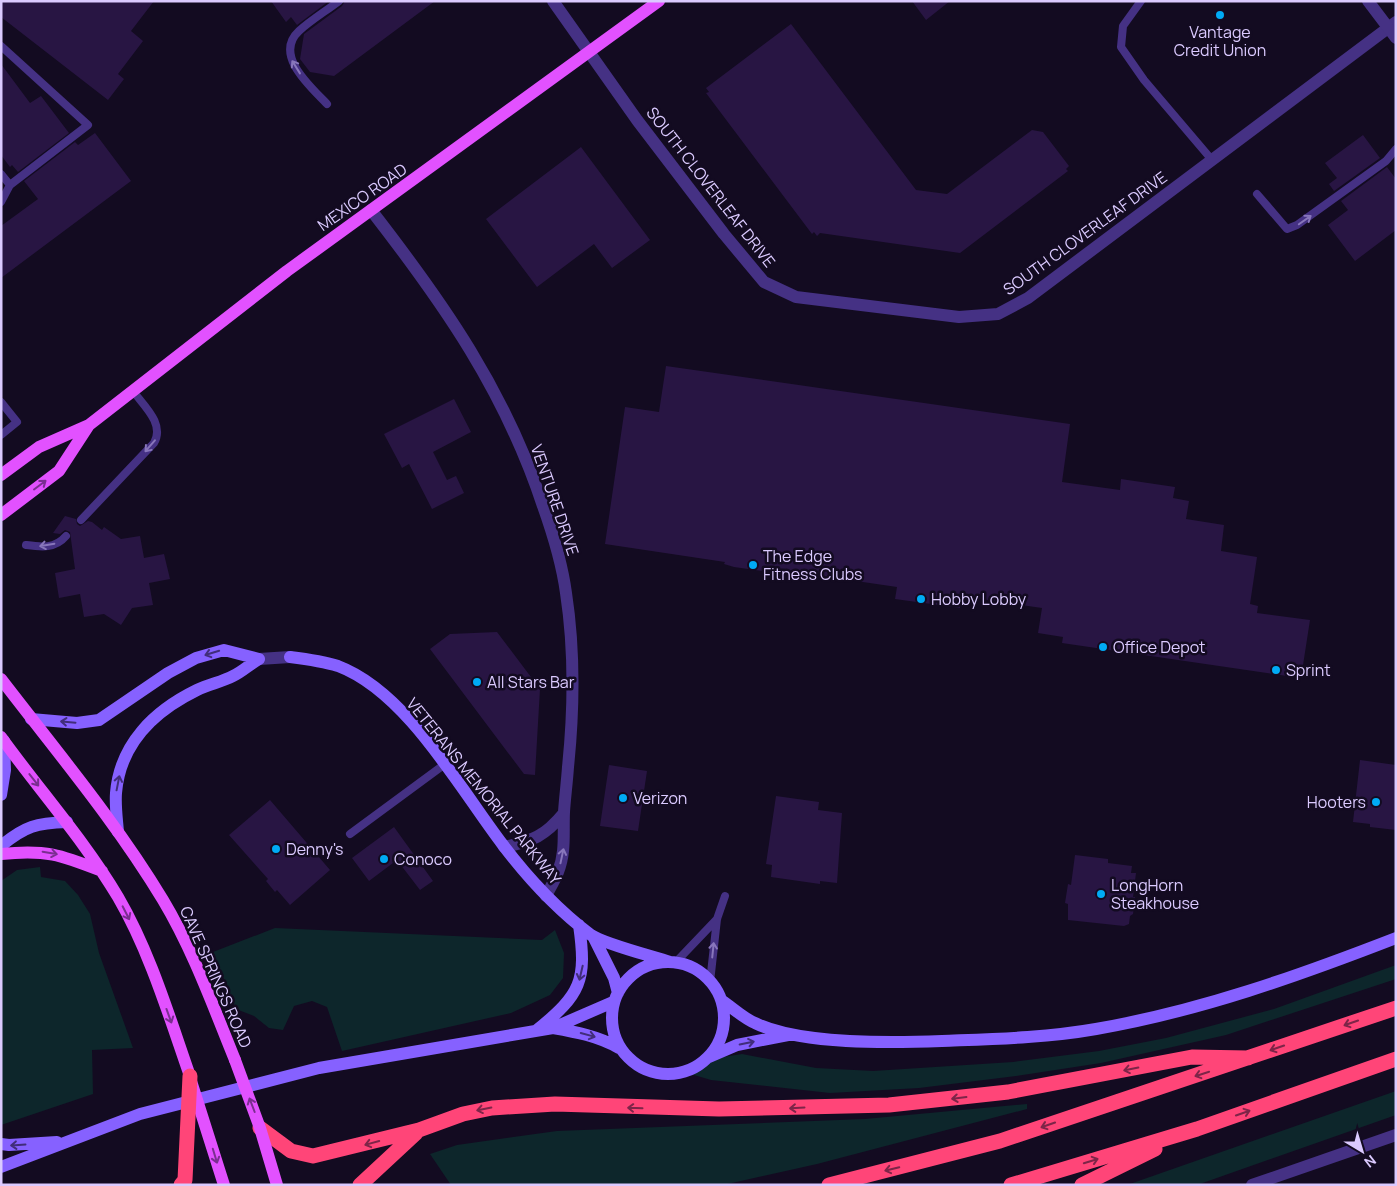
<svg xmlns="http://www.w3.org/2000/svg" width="1397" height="1186" viewBox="0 0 1397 1186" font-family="Manrope,sans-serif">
<rect width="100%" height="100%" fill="#130b21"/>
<path fill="#0d262b" d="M40,867l1,10 24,4 13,14 12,19 9,39 34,95 -41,2 1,44 -92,31v-244l16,-11z
M275,928l267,12 13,-10 9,23 -1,25 -13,17 -39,18 -169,38 -15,-44 -15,-6 -18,5 -11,24 -14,-2 -15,-12 -18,-7 -23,-57z
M1396,965v14l-170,56 -125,28 -85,13 -97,12 -89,5 -119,-13 -27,-8 33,-14 25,-4 74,14 57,3 140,-9 86,-11 67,-13 108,-29z
M1396,1091v24l-199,70h-70z
M1027,1104v5l-210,55 -94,21h-272l-21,-31 27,-9 100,-14 308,-12z"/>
<path fill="#281543" d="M1,1h153l-23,30 12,10 -25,33 6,5 -16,21 -107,-83z
M271,1h58l-32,24 -6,-8 -5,5z
M345,1h90l-101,75 -24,-4 -10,-13 4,-25 38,-28z
M912,1h38l-24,19z
M791,24l125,166 31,4 85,-64 11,2 26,34 -3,3 2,2 -108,82 -140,-20 -3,3 -3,-4 -2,2 -106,-141 3,-1 -3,-4z
M1,64l29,39 11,-7 28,37 -51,39 -6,-7 -2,2 -9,-12z
M95,133l36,48 -130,97v-52l37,-27 -14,-18 51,-39 3,3z
M1363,135l17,23 -46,33 -5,-7 8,-6 -12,-15z
M581,147l69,93 -38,28 -18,-24 -57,43 -51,-68z
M1387,167l9,12v51l-41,31 -27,-36 20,-15 -7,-9z
M666,366l404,58 -8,58 58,8 1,-11 54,8 -2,11 16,3 -3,18 38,6 -3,26 36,6 -7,47 8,2 -1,7 53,7 -9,58 -239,-35 1,-6 -25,-4 4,-25 -81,-12 -1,12 -65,-9 2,-12 -116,-17v2h-11l-36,-5 -10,-3 1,-2 -120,-18 20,-137 34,5z
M454,399l17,33 -38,20 14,28 9,-4 8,17 -32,16 -23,-45 -7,4 -18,-34z
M65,516l11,3 1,5 3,2 8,-5 4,1 10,8 2,-3 17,12 19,-3 4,22 20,-4 6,25 -21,4 4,22 -21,3 -11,17 -17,-11 -20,3 -4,-23 -21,4 -4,-25 20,-4 -5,-37 -5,-2 -5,4 -7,-1z
M497,632l43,57 -5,86 -11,-1 -94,-125 20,-15z
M1360,760l36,5v65l-26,-3v-3l-17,-2z
M609,765l38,6 -9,60 -38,-5z
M776,796l43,6 -1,8 24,3 -5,70 -17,-2v3l-49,-7 1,-12 -6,-1z
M270,800l60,70 -40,35 -13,-15 -2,2 -9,-11 2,-2 -39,-44z
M394,827l39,54 -13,9 -23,-30 -28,21 -17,-23z
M1075,855l33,4v4l24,3 -1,7h5l-3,24h2l-2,17 -3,2 -1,8 -5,2 -56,-6v-16l-3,-1 3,-19 3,1z"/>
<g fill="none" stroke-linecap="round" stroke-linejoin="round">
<path stroke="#453184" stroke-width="8" d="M1141,1l-18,25 -2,21 23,33 68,80
M1,46l87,79 -78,60 -9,17
M327,104c-16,-17 -54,-49 -28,-73 12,-11 27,-20 40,-30
M1,174l9,11
M1257,194l30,35 10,-4 89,-64 10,-12
M1,402l16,20 -16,13
M81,520l73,-77c11,-19 -10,-37 -21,-52
M26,545c15,2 29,4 40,-9
M350,834l95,-70
M675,963l42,-44
M710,982l7,-63 8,-23"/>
<path stroke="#453184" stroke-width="12" d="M553,1l84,119 87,114 40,48 32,15 163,20 39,-3 30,-16 368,-276
M371,210c73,94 134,181 172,296 10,28 19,57 23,87 9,59 8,116 2,174 -1,15 -3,30 -4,45 -1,21 2,40 -6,60 -3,8 -8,16 -12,24
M504,847c29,-6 41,-11 60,-34"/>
<path stroke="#453184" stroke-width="12" d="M1368,1l28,37
M259,659l31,-2
M1252,1185l144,-50"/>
<path stroke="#8661ff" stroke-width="12" d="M290,657c16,2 32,4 48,9 69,26 122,123 165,179 25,33 55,65 88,90 13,9 61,21 79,27
M31,719l46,4 22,-3 69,-47 28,-15 28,-8 35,9
M1,795l4,-25 -1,-29
M118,832c-1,-13 -3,-26 -2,-39 4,-49 38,-82 81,-103 12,-6 25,-8 36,-14 9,-4 17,-12 26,-17
M1,846c24,-20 36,-23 66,-24
M593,936l21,42 4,15
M612 1018a56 56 0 1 1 112 0a56 56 0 1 1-112 0Z
M721,1000c11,7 22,18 34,23 45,22 136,20 187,18 51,-2 103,-3 154,-12 104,-18 202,-53 300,-91
M553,1028c23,4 45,8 66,20
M537,1030c44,-36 50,-49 42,-105
M709,1057l28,-12 51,-10
M1,1144l8,1 48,-3
M1,1167l139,-53 179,-46 234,-40 60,-26"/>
<path stroke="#e251ff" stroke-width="12" d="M1,475l38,-28 50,-22 198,-154 372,-270
M1,515l58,-44 30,-46
M1,679c56,73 115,143 162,221 30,50 50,106 72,160
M1,737c39,54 83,103 117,160 32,55 51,119 72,179
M1,854c45,-5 60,1 101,17"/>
<path stroke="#ff4578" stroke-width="15" d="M260,1128l31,23 22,5 106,-26 44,-16 29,-6 63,-4 164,5 170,-4 119,-13 184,-35 56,1
M360,1185l56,-52
M829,1185l171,-44 396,-133
M1011,1185l186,-56 199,-70
M1082,1185l73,-36"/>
<path stroke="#e251ff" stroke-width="12" d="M235,1060l25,68 17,57
M191,1081l33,104"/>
<path stroke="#ff4578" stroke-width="15" d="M181,1185l4,-5 5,-104"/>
</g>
<defs><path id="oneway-shaft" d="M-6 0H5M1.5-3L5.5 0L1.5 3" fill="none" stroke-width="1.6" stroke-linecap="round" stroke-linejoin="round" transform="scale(1.25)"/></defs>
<g stroke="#8876bb">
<use href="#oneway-shaft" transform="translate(296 67) rotate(-122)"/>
<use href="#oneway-shaft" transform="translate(1305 220) rotate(-35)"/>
<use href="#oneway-shaft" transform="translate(150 446) rotate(131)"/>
<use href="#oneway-shaft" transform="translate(47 545) rotate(170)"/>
<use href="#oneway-shaft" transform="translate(562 856) rotate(-78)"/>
<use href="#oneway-shaft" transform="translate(713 950) rotate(-84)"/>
</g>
<g stroke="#7a2e90">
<use href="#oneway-shaft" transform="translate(40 485) rotate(-37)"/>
<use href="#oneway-shaft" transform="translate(34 780) rotate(52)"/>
<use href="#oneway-shaft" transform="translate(50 853) rotate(10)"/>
<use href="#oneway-shaft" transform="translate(126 913) rotate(63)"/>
<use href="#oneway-shaft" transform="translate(169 1016) rotate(70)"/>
<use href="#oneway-shaft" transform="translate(252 1105) rotate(-111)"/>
<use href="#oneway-shaft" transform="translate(215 1156) rotate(73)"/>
</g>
<g stroke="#412d7a">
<use href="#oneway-shaft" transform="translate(212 653) rotate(163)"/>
<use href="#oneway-shaft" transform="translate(68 722) rotate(-175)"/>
<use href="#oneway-shaft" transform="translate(118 783) rotate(-79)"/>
<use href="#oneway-shaft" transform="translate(581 973) rotate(103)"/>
<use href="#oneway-shaft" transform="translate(588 1035) rotate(15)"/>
<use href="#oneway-shaft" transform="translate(747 1043) rotate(-12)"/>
<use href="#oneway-shaft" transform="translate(18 1145) rotate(176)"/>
</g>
<g stroke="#7d2548">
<use href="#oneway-shaft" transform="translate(1351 1023) rotate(161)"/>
<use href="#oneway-shaft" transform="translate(1277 1048) rotate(161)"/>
<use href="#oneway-shaft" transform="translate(1131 1069) rotate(169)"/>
<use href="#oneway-shaft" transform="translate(1202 1074) rotate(162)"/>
<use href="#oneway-shaft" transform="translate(959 1098) rotate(173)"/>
<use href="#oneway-shaft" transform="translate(635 1108) rotate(-178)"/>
<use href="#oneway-shaft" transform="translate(797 1108) rotate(177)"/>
<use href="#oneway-shaft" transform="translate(484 1109) rotate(169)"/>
<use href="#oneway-shaft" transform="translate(1243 1113) rotate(-19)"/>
<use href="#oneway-shaft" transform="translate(1048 1125) rotate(161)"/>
<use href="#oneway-shaft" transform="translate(372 1143) rotate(165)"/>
<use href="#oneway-shaft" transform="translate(1091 1161) rotate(-17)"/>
<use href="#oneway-shaft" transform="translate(892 1169) rotate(166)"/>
</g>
<g fill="#00abf5" stroke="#130b21" stroke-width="2">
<circle cx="1220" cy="15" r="5"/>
<circle cx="753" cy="565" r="5"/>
<circle cx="921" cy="599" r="5"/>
<circle cx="1103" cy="647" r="5"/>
<circle cx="1276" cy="670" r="5"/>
<circle cx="477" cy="682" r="5"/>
<circle cx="623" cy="798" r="5"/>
<circle cx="1376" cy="802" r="5"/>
<circle cx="276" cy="849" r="5"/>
<circle cx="384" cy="859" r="5"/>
<circle cx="1101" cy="894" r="5"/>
</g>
<g text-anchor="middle" stroke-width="5" stroke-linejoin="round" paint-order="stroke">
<g font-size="16" fill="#dbcaff" stroke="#130b21" text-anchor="start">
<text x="1220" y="38" text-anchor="middle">Vantage<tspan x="1220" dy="18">Credit Union</tspan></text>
<text x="763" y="562">The Edge<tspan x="763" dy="18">Fitness Clubs</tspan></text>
<text x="931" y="605">Hobby Lobby</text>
<text x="1113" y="653">Office Depot</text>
<text x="1286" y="676">Sprint</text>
<text x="487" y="688">All Stars Bar</text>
<text x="633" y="804">Verizon</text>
<text x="1366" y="808" text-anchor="end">Hooters</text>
<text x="286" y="855">Denny's</text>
<text x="394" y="865">Conoco</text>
<text x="1111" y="891">LongHorn<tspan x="1111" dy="18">Steakhouse</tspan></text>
</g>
<g font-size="16" fill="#dbcaff" stroke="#130b21">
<text transform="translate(711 187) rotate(52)" y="6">SOUTH CLOVERLEAF DRIVE</text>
<text transform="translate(362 197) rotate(-35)" y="6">MEXICO ROAD</text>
<text transform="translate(1085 233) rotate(-36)" y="6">SOUTH CLOVERLEAF DRIVE</text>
<text transform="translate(555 500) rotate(71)" y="6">VENTURE DRIVE</text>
<text transform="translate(484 791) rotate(51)" y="6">VETERANS MEMORIAL PARKWAY</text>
<text transform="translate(216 977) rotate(66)" y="6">CAVE SPRINGS ROAD</text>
</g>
</g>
<rect width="1397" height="1186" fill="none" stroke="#dbcaff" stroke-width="5"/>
<g transform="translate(1362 1151) rotate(142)" stroke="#130b21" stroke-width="4" paint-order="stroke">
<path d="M0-4L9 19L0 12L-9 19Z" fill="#dbcaff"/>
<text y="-8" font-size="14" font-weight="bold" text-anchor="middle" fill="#dbcaff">N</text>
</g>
</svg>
